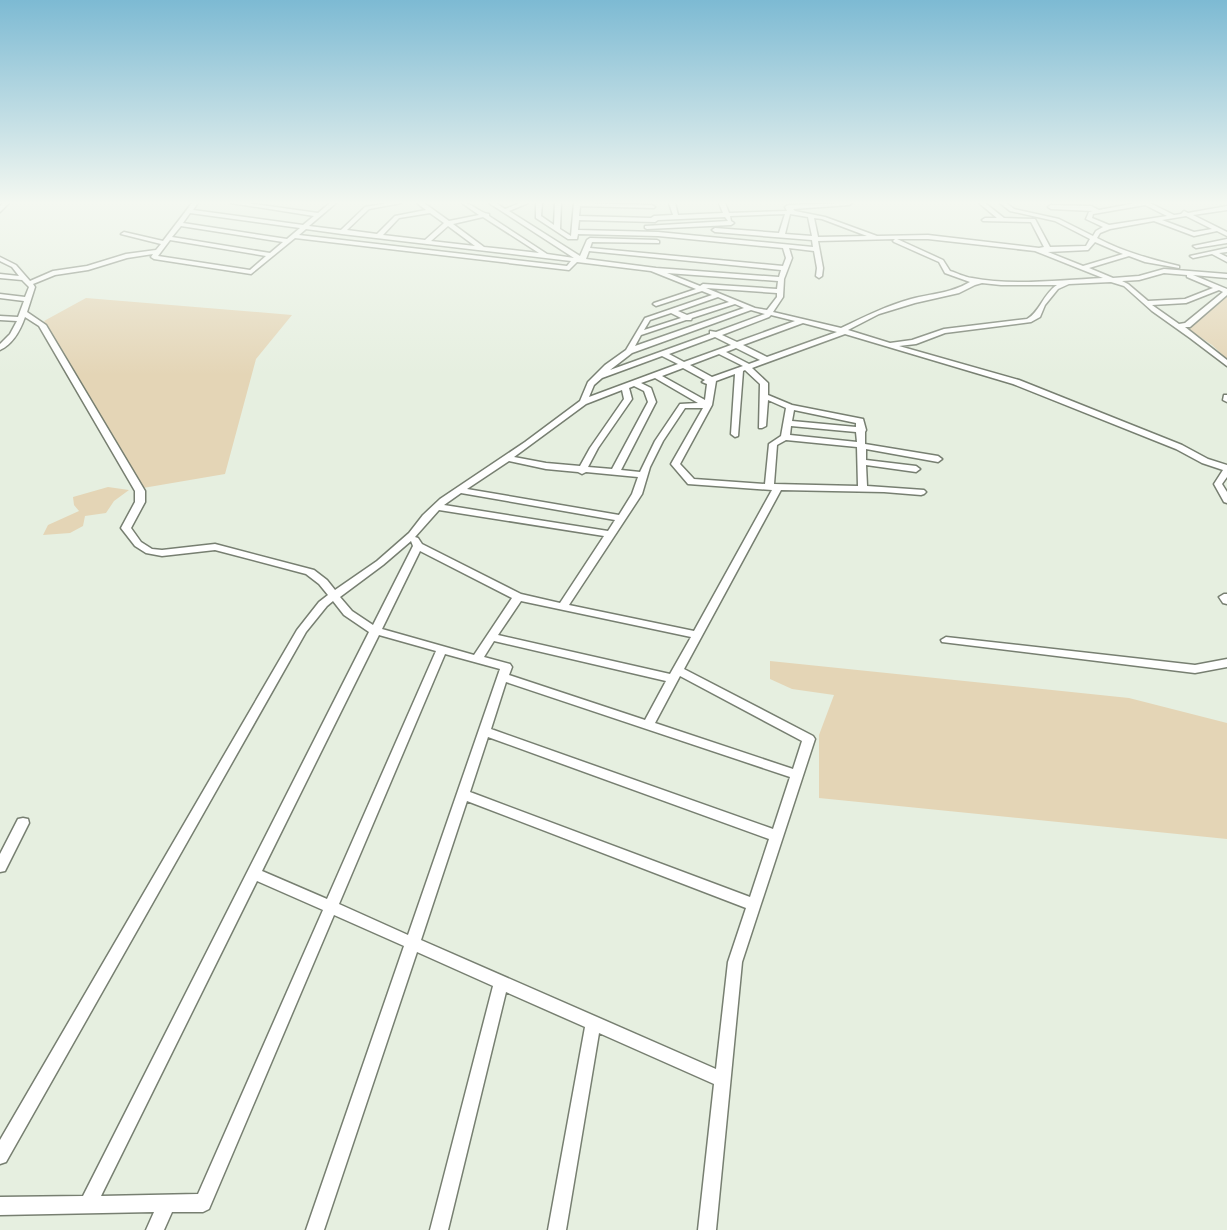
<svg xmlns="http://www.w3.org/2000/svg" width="1227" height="1230" viewBox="0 0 1227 1230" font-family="Signika,sans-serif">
<rect width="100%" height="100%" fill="#e6efe0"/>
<path fill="#e4d5b6" d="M1227,294v65l-15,-14 -27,-18h4z
M86,298l206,17 -36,44 -31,115 -82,14 -99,-167z
M108,487l21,3 -15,11 -8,12 -21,3 -2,10 -13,7 -27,2 5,-10 31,-14 -5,-6 -1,-8z
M770,661l359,37 98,25v116l-408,-41v-63l15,-40 -42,-6 -22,-10z"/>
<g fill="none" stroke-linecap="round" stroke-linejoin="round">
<g stroke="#777f71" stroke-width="3">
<path id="street" d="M3,203h6l-9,9v-6z
M192,203h6l-5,7 110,15 11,-9 -83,-13h15l72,10 12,-10h6l-27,23 32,4 24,-23 23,-4h13l-32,6 -22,21 30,4 18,-18 31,-6 -9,-7h7l25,18 30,-6 -17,-12c11,0 17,10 27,11v2l58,38 27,4 -85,-55h7l9,6 15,-6h8l-19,8 71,45 7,-16 3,-2 67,2 2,1v2l-67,-1 -2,6 193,18 3,-8 -3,-10 -125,-12 -80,-2 -1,5h-9l-32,-21v-15h6l-1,13 13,9 1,-22h6l-1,26 11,7 3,-33 78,2 3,2 -1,1 -74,-2 -1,10 72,2 3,-2 19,-1 -4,-12h6l3,12 45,-2 -4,-10h6l4,10 58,-2 -2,-4 3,-2 64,-2 -3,2 -56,4 2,2 30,6 52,19 51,-1 111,13 5,-1 -13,-25 -48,-1 -1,-1 3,-2h12l-18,-15h6l19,15 31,1 15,28 36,-1 4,-7 -35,-18 -45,-10 -10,-8h6l8,6 45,10 34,17 3,-5 7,-4 -17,-8 3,-7 4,-1 -42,-2 -3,-2 3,-2 40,1 8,4 37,-7h14l24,12 7,-1 3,-3 4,2 39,-7v4l-34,5 34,17v4l-10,-5 -23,5 -40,-15 -44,8 -10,4 -3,5c27,14 53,21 82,28v2l-34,-6 -16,-6 -40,12 24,10 26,-2 25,-7 63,5v4l-34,-3 34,14v6l-37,32h-5l42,33v6l-37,-28 -38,-27 -28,-25 -13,-4 -42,2 -11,5 -13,16 -5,12 -9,5 -86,11 -29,11 -17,2 120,34 163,65 26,14 19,6v12l-5,7 5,8v11l-3,-1 -10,-18 9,-14 -21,-7 -26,-14 -163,-65 -168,-50 -93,34 16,15v12l24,10 71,14 3,11 -1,2v12l73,12 4,3 -4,3 -72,-13v11l50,6 4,3 -4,3 -50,-7 1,21 57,4 2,2 -2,2 -3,1 -37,-3 -103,-2 -97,179 129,67 2,3 -73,223 -26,268h-18l16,-146 -115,-51 -33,197h-18l37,-203 -79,-35 -58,238h-18l63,-244 -76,-34 -93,278h-18l98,-284 -70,-31 -125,294 -6,3h-31l-8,18h-18l8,-18 -154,3v-18l83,-1 286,-564 -25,-17 -11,-14 -6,5 -21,26 -300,530 -6,2v-24l297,-510 22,-28 9,-7 -9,-11 -13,-10 -91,-24 -53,6 -16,-3 -11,-7 -14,-18 14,-26v-11l-96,-165 -14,-9c-5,14 -12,27 -25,33v-6l10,-10 7,-13 -17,-1v-4l18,1 6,-16 -24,-3v-4l25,3 4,-10 -7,-7 -22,-2v-4l19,2 -7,-9 -12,-6v-4l16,8 14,16 23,-10 34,-5 39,-12 30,-4 5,-6 -40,-10 3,-2 39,9zM1145,205l22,11 -58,9 -17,-7 1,-4zM190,213l110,15 -13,11 -104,-16zM430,213l14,10 -19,17 -42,-5 16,-17zM785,214l-6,19 -64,-5 -3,2 3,2 97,8 1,7 -155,-15 -80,-2 1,-10 76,2 3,-2 67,-3 3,4 -83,5v2l2,1 84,-4 3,-2 -3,-2 -1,-5zM790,214l18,3 4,19 -27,-2zM1186,216l26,13 -18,3 -32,-12zM483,217l56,36 -55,-6 -31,-23zM814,218l8,1 45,17 -49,1zM181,226l102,16 -13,11 -98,-16zM448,226l27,20 -44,-5zM306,229l36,5 229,27 -4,5 -268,-31zM295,238l274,32 8,-8 74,9 45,18 -42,14 -1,1 3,2 46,-15 10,4 -67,23 -19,32 -21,15 -17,17 -8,19 -55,41 -85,57 -17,16 -14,18 -32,28 -42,29 -8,-10 -13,-10 -99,-26 -53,6 -10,-1 -11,-7 -10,-14 14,-26v-11l-99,-166 -19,-13 8,-25 -2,-3 22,-9 33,-5 39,-12 26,-4 -2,3 3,2 97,15zM895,239l-2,2 1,1 45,20 6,11 25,9c-21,12 -37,11 -59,17 -25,7 -47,18 -70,29l-68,-16 10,-15 1,-18 8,-21 -3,-10 25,3 3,17 -1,8 3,2 3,-2 1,-8 -5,-27zM897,239h31l107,12 68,27c-41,2 -91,8 -131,0 -8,-1 -15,-5 -22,-7l-7,-11zM170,240l96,16 -16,14 -92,-14zM1095,242l28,12 -40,12 -35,-14 40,-2zM589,251l192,19 -2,7 -123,-9 -70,-9zM667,273l111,8 -1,8 -74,-5 -3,2zM1164,273l23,2v2l26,11 -28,11 -37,2 -20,-17 -6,-3 17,-1zM982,283l19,2h56c-14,9 -17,27 -30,34l-83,10 -32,11 -22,3 -42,-13 31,-16 36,-11 44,-10 16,-8zM706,288l71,5v4l-10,13 -12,-2zM1219,290l4,2 -38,31 -6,1 -27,-19 34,-2zM718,297l11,5 -42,13 -9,-4zM735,304l9,4 -109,38 6,-11 45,-15h5l1,-2zM751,310l14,4 -49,18 -6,-1v3l-100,36 22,-17zM671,313l10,5 -37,12 6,-10zM771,315l24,6 -58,21 -15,-7 47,-18zM803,323l34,9 -70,25 -24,-12zM715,337l16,8 -47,17 -15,-8zM736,348l24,12 -11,4 -23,-12zM719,354l24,12 -31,11 -22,-12zM662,356l16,8 -89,33 5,-12 8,-7zM683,368l22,12 -3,2 5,2 -2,16 -43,-24zM745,370l15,14 -1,44h3l4,-2 2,-26 18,8 -5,28 -12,8 -4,40 -71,-5 -14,-15 32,-59 4,-24 19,-7 -4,60 4,3 3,-1 5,-65zM655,378l43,25 -18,1 -25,37 -15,31 -19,-2 35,-68 -5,-14 -10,-5zM634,386l10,5 4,11 -36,67 -24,-2 10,-19 34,-49 -3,-11zM622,390l2,9 -34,49 -10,18 -34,-3 -32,-6 72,-53zM685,408h18l-32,56 17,20 84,6 -78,141 -125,-26 73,-111 8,-27 13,-26zM794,410l62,13v4l-64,-6zM791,426l65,6 1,10 -67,-7zM786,440l71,7 1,39 -84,-2 3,-39zM509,461l37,8 32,3 4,2 4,-2 52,5 -6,17 -13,21 -152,-26zM461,493l154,27 -7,11 -164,-26zM439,510l165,26 -44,67 -39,-9 -99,-50 -4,-6 -3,-1zM411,541l2,5 -40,79 -21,-14 -12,-14 43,-32zM420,551l92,47 -38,57 -92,-26zM521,601l170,36 -21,37 -172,-39zM379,635l57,16 -109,248 -65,-28zM494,641l172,40 -21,39 -136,-45 3,-8 -2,-3 -26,-7zM445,654l55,15 -92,266 -69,-31zM680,676l122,65 -9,28 -138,-46zM506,682l284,95 -17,52 -282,-100zM488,737l281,102 -19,58 -280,-105zM467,801l279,107 -18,54 -12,107 -295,-129zM257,881l66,29 -125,284 -97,2z
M1227,239v4l-31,5 -3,-2z
M1227,248v4l-8,1 8,4v5l-15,-8 -19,4 -3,-2z
M1224,395h3v7l-4,-2z
M1224,594h3v10l-4,-1 -4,-6z
M946,637l249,28 32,-6v8l-32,6 -253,-31 -1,-2z
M23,818l5,1 1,4 -24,48 -5,1v-18l18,-35z"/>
</g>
<use href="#street" fill="#fff" fill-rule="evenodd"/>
</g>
<linearGradient id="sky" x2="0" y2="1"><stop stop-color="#7dbad3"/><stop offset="0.54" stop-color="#f4f8f1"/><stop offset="1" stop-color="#f4f8f1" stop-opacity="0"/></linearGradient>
<rect width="1227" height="375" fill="url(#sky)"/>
</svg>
